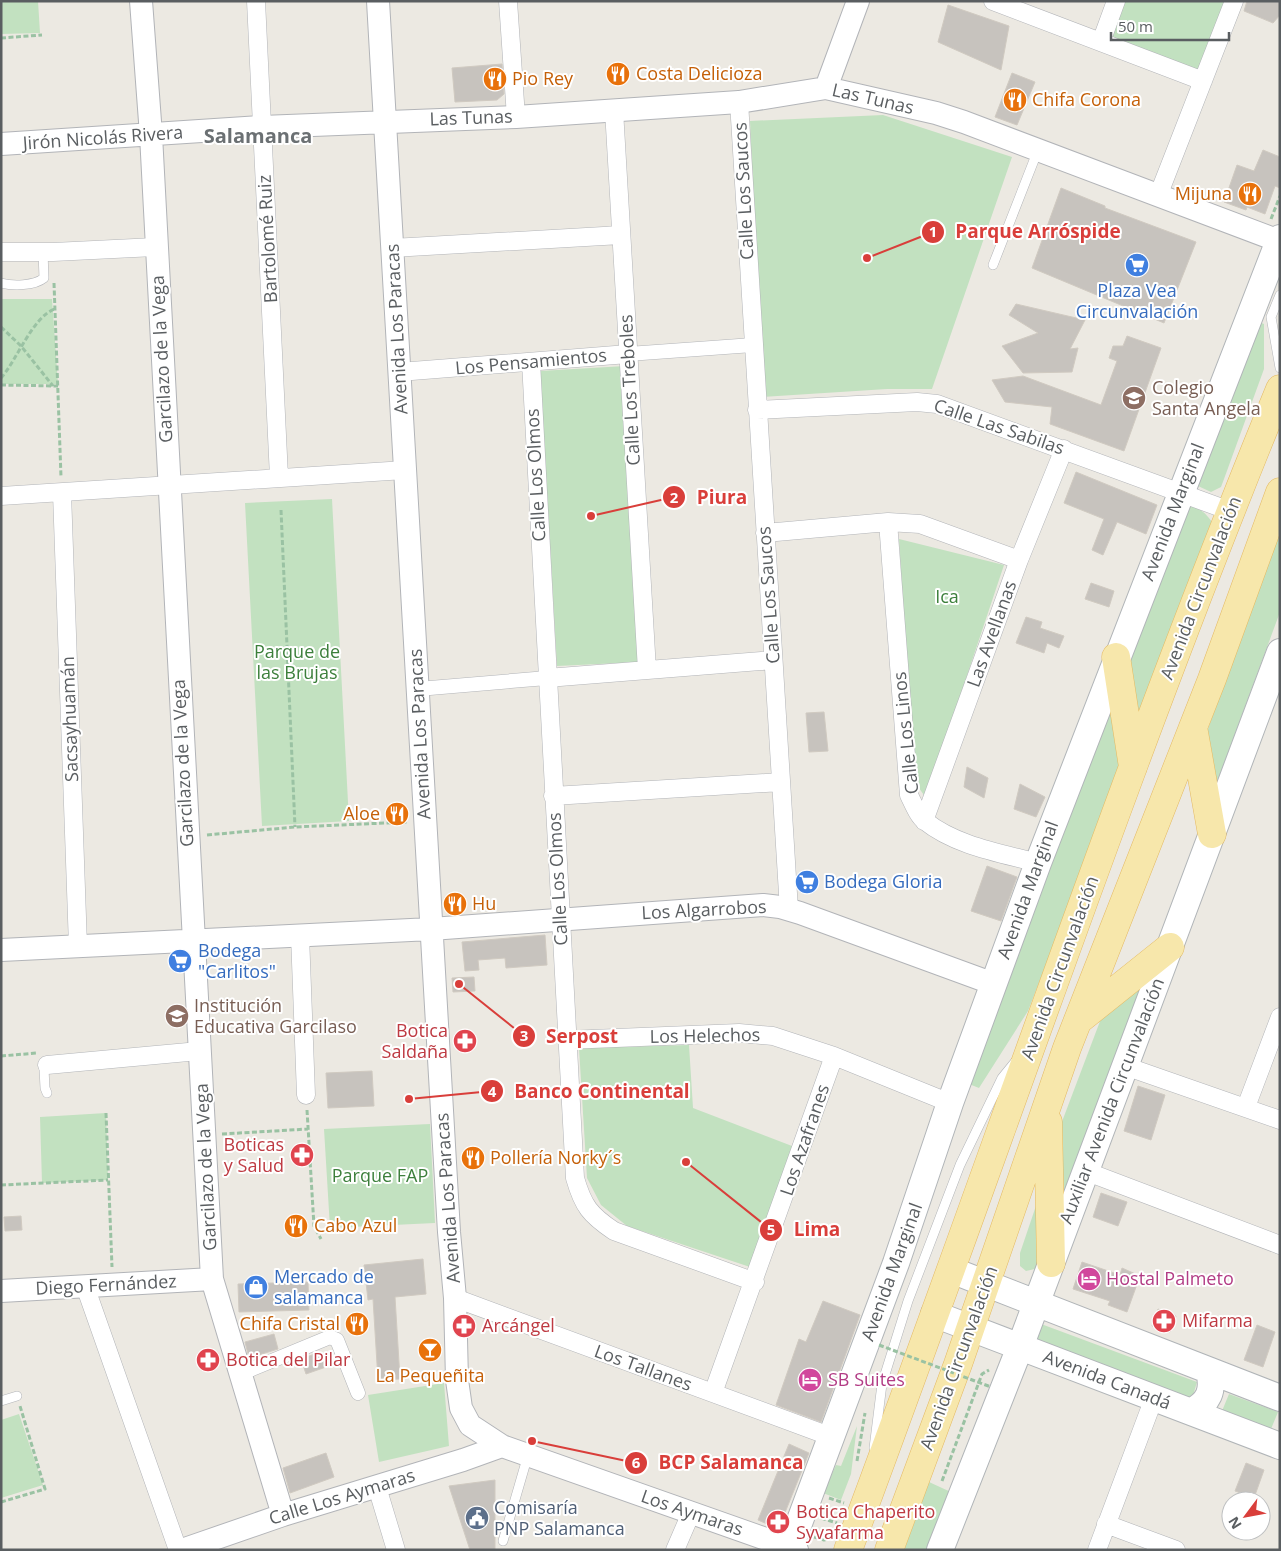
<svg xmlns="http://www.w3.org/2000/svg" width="1281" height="1551" viewBox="0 0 1281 1551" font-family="'Open Sans',sans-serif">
<rect width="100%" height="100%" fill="#ece9e2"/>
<path fill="#c2e1c0" d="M1,1h37l2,32 -39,1z
M1122,1h108l-29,75 -93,-36z
M883,115l129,42 -80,232h-45l-125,8 -12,-276z
M1,299h51l6,85h-57z
M1252,319l12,5v45l-40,110 -3,8 -10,5 -13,-6 -4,-10z
M625,366l16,296 -84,4 -17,-295z
M332,499l17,322 -87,5 -17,-323z
M1187,506c12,1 18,6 25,16l-78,207 -7,-85z
M1280,519v93l-68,184 -5,-64z
M899,539l105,26 -78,233 -12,-17z
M1111,689l12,77 -95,245 -49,77 -10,-4z
M1151,964l-98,259 -4,-67 56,-148z
M689,1045l4,63 99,38 -42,121 -123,-41 -26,-21 -14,-27 -8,-130z
M106,1113l2,67 -66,3 -2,-66z
M430,1124l5,99 -105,5 -6,-99z
M1040,1194l-1,74 -13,3 -6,-5v-13z
M1025,1318l172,64 -5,17 -172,-65z
M444,1383l5,63 -70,16 -11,-67z
M1229,1394l49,18 -7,17 -49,-18z
M19,1414l24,71 -42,13v-78z
M857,1426l-6,48 -10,26 -18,-7 13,-28 5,1z
M929,1482l24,11 -21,57h-28z"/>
<path fill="#c7c3be" stroke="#d0cac1" d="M1247,1h33v14l-7,8 -29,-12z
M948,5l61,21 -8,44 -63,-28z
M502,64l2,30 -7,6 -42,2 -3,-34z
M1012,73l23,9 -18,43 -22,-8z
M1263,150l17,7v31l-5,-2 -10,28 -18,-7 -1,3 -22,-8 13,-37 17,6z
M1061,188l44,18v2l91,34 -32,81 -132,-55z
M1016,304l69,16 -15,29 8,-1 -6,24 -49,1 -21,-27 36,-13 -29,-18z
M1127,336l34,12 -37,103 -74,-27 2,-17 -47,-5 -13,-22 31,-4 78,29 16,-44 -8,-3 4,-12h10z
M1076,472l81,33 -11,29 -29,-12 -14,33 -11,-5 12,-31 -40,-16z
M1091,583l23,8 -5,16 -24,-8z
M1026,617l16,5 -2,6 24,8 -5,12 -12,-5 -3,10 -28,-10z
M824,712l4,39 -19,1 -3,-39z
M967,767l21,11 -4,20 -20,-11z
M1020,784l25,13 -9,20 -22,-8z
M987,866l30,11 -16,44 -30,-10z
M545,935l2,30 -41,3 -1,-10 -27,2 1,10 -14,1 -3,-29z
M474,977l1,14 -22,1 -1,-14z
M372,1071l2,35 -46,2 -2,-35z
M1138,1086l27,9 -14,45 -27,-9z
M1101,1193l26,9 -9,24 -25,-9z
M21,1216l1,14 -17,1 -1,-14z
M423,1259l3,35 -31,3 5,82 -22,1 -5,-81 -5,1 -4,-35z
M1082,1262l38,13 2,-7 18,8 -13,36 -19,-7 2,-4 -37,-12z
M308,1282l1,28 -70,2 -1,-28z
M823,1301l37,14 -39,107 -45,-17 23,-66 7,3z
M1158,1309l18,7 -6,16 -18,-6z
M1257,1325l18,7 -12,35 -19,-7z
M274,1334l4,15 -29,9 -4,-16z
M320,1352l6,15 -20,7 -5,-15z
M789,1444l20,9 -29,72 -6,2 -16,-7z
M326,1453l8,24 -44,16 -7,-25z
M1246,1463l18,7 -10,28 -19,-7z
M495,1480v70h-25l-21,-64z"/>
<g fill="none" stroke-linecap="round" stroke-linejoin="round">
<g stroke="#b2b4b8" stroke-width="10">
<path id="service" d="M993,265l45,-115
M1,283c12,3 33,3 43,-5l-1,-26
M1280,295l-9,22 9,51
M47,1093l-2,-5 -1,-19 3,-4
M1,1401l16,-5
M874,1448l8,-64 26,-83 52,-136 42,-87 13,-16
M503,1541l25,-86"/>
</g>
<g stroke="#b2b4b8" stroke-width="15">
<path id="pedestrian" d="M628,354l125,-9
M418,689l129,-11
M240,1374l90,-37 7,3 21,53"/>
</g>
<g stroke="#b2b4b8" stroke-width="19">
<path id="minor" d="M256,1l23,476
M508,1l8,116
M993,1l210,80
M1101,42l15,-41
M739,102l50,808
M614,110l33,560
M1158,196l76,-195
M392,248l229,-13
M1,252h52l102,-5
M531,362l44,816c8,28 15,37 39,53l141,51
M399,372l229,-18
M757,410l160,-8 20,2 293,107
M62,493l16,453
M1,496l404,-26
M888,522l21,273c4,8 9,21 16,26 31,25 76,32 113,42
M765,533l123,-11 32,2 99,36
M547,678l226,-18
M553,796l228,-14
M924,821l95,-261 45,-111
M300,935l6,160
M567,1040l172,-7 34,3 61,20 116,47
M47,1065l152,-14
M1125,1066l155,54
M1246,1107l34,-90
M1085,1171l195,74
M85,1286l93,264
M455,1298l377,139
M713,1393l121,-337
M377,1487l19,63
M1106,1524l70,26
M675,1550l16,-37
M1097,1550l57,-152"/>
</g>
<g stroke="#b2b4b8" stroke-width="24">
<path id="tertiary" d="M141,1l10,134 61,1144 71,236
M378,1l71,1231 6,66 2,82 4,28 9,17 32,21 295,104
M826,88l32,-87
M1,144l261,-17 254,-10 223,-15 87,-14 110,25 28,9 315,119
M1,950l430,-21 332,-24 17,2 20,6 194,71
M1,1291l211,-12
M182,1550l101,-35 180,-55 39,-14"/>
</g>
<g stroke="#b1b5b8" stroke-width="28">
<path id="secondary" d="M951,1270l329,128
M934,1314l346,132
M1191,1412c18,-10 23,-21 18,-41
M789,1550l107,-287 54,-160 88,-240 242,-625
M940,1550l80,-203 260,-695"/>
</g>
<g stroke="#e4b962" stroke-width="29">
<path id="primary" d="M1116,657l17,110
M1193,727l19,107
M1080,1019l90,-72
M1048,1122l3,141
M848,1550c145,-387 275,-779 432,-1161
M889,1550l69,-186 109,-316 145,-369 68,-187"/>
</g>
<path stroke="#9ac2a3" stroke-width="3" stroke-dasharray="5 2.5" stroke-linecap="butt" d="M1,38l41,-3
M1271,219l9,-23
M54,283l7,194
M1,327l20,19 32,40
M1,378c16,-18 32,-62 54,-69
M1,385l57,1
M281,510l14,317
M207,835l88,-8 113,-5
M1,1056l36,-3
M307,1110l7,116 7,13
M106,1113l6,154
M222,1134l86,-5
M1,1185l107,-5
M857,1461l8,-48
M942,1481l40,-107 7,-4
M829,1498l15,5
M1,1502l44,-13 -25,-83
M821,1518l16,5
M814,1537l10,3 5,-1"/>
<use href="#service" stroke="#fff" stroke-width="9"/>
<use href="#pedestrian" stroke="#fff" stroke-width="14"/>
<use href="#minor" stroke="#fff" stroke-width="18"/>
<use href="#tertiary" stroke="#fff" stroke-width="22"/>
<use href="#secondary" stroke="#fff" stroke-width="26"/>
<use href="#primary" stroke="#f7e7ab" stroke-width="28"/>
<path stroke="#9ac2a3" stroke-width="3" stroke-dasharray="5 2.5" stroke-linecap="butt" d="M879,1345l112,42"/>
</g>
<defs>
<g id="restaurant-disc" transform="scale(1.25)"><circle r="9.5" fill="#e8710a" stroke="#fff"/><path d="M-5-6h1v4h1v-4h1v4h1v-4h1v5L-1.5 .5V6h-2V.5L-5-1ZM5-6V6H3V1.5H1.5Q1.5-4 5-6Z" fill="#fff"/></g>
<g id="supermarket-disc" transform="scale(1.25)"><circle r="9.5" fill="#3f7fe0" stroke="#fff"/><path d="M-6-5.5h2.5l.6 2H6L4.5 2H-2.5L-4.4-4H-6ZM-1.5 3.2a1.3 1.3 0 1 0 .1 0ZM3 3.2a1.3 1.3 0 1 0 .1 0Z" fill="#fff"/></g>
<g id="school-disc" transform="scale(1.25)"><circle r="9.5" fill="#8d6e63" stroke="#fff"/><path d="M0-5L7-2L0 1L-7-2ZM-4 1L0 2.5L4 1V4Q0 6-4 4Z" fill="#fff"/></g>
<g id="pharmacy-disc" transform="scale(1.25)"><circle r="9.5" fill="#e0444e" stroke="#fff"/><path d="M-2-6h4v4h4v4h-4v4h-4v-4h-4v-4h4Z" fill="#fff"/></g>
<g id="hotel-disc" transform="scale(1.25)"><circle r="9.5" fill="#d1479c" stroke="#fff"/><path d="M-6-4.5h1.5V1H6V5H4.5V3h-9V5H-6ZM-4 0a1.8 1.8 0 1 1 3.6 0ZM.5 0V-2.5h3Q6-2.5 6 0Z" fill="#fff"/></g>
<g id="shop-disc" transform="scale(1.25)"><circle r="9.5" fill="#3f7fe0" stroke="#fff"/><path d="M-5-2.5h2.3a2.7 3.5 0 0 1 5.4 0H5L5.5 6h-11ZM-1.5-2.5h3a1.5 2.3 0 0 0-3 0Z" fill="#fff"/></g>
<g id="bar-disc" transform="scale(1.25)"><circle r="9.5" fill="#e8710a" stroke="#fff"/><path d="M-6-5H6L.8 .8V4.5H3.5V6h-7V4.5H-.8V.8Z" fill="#fff"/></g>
<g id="civic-disc" transform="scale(1.25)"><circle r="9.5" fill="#5c6f8a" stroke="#fff"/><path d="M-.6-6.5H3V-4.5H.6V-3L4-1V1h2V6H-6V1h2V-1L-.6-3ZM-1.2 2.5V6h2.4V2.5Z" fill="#fff"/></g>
</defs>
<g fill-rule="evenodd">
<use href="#restaurant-disc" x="618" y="74"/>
<use href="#restaurant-disc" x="495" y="79"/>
<use href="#restaurant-disc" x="1015" y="100"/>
<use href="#restaurant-disc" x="1250" y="194"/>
<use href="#supermarket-disc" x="1137" y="265"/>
<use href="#school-disc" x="1134" y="398"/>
<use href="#restaurant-disc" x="397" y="814"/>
<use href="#supermarket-disc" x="807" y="882"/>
<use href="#restaurant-disc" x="455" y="904"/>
<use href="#supermarket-disc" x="180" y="961"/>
<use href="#school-disc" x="177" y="1016"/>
<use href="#pharmacy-disc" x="465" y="1041"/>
<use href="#pharmacy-disc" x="302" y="1155"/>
<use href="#restaurant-disc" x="473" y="1158"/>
<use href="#restaurant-disc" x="296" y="1226"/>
<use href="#hotel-disc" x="1089" y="1279"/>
<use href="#shop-disc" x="256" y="1287"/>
<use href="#pharmacy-disc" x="1164" y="1321"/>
<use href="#restaurant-disc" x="357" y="1324"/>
<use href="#pharmacy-disc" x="464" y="1326"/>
<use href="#bar-disc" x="430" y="1350"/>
<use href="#pharmacy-disc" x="208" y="1360"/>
<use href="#hotel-disc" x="810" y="1380"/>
<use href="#civic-disc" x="477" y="1518"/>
<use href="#pharmacy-disc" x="778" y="1522"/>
</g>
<g text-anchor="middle" stroke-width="4" stroke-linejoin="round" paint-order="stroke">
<g font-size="18" fill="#c56008" stroke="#fff" text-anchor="start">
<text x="636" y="80">Costa Delicioza</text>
<text x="512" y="85">Pio Rey</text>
<text x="1032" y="106">Chifa Corona</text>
<text x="1232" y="200" text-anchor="end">Mijuna</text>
<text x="380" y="820" text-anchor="end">Aloe</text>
<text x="472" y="910">Hu</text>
<text x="490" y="1164">Pollería Norky´s</text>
<text x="314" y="1232">Cabo Azul</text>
<text x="340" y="1330" text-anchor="end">Chifa Cristal</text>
<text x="430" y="1382" text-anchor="middle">La Pequeñita</text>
</g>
<g font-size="18" fill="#5a5e61" stroke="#fff">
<text transform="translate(873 99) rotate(13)" y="6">Las Tunas</text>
<text transform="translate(471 118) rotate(-2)" y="6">Las Tunas</text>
<text transform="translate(103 138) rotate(-4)" y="6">Jirón Nicolás Rivera</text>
<text transform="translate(744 191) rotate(-93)" y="6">Calle Los Saucos</text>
<text transform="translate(268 239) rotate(-93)" y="6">Bartolomé Ruiz</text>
<text transform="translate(397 329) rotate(-93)" y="6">Avenida Los Paracas</text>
<text transform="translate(162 359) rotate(-93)" y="6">Garcilazo de la Vega</text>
<text transform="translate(531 362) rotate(-5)" y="6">Los Pensamientos</text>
<text transform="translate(630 390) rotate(-93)" y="6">Calle Los Treboles</text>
<text transform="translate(999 427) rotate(19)" y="6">Calle Las Sabilas</text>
<text transform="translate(536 475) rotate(-93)" y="6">Calle Los Olmos</text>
<text transform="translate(1173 512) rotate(-69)" y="6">Avenida Marginal</text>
<text transform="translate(1201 588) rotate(-69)" y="6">Avenida Circunvalación</text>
<text transform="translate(769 595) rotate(-94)" y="6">Calle Los Saucos</text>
<text transform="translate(992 634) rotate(-70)" y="6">Las Avellanas</text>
<text transform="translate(70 719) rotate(-92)" y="6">Sacsayhuamán</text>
<text transform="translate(906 733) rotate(-96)" y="6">Calle Los Linos</text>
<text transform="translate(420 734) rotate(-93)" y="6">Avenida Los Paracas</text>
<text transform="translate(183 763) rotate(-93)" y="6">Garcilazo de la Vega</text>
<text transform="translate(558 879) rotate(-93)" y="6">Calle Los Olmos</text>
<text transform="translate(1028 890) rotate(-70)" y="6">Avenida Marginal</text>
<text transform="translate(704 910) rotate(-3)" y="6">Los Algarrobos</text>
<text transform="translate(1060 968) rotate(-70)" y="6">Avenida Circunvalación</text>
<text transform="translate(705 1036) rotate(-1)" y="6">Los Helechos</text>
<text transform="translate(1112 1101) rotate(-69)" y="6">Auxiliar Avenida Circunvalación</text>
<text transform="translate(805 1140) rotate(-71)" y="6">Los Azafranes</text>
<text transform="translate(206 1167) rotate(-93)" y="6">Garcilazo de la Vega</text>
<text transform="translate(448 1198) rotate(-94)" y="6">Avenida Los Paracas</text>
<text transform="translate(892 1272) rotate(-70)" y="6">Avenida Marginal</text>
<text transform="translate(106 1285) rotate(-3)" y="6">Diego Fernández</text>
<text transform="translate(959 1358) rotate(-70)" y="6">Avenida Circunvalación</text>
<text transform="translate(643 1368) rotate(20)" y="6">Los Tallanes</text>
<text transform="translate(1107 1380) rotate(21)" y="6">Avenida Canadá</text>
<text transform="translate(342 1497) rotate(-17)" y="6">Calle Los Aymaras</text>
<text transform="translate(692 1513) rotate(19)" y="6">Los Aymaras</text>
</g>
<g font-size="18" fill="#366cbe" stroke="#fff" text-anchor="start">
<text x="1137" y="297" text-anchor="middle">Plaza Vea<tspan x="1137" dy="21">Circunvalación</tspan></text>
<text x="824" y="888">Bodega Gloria</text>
<text x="198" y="957">Bodega<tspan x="198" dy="21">"Carlitos"</tspan></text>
<text x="274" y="1283">Mercado de<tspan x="274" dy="21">salamanca</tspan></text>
</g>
<g font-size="18" fill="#785e54" stroke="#fff" text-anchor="start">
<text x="1152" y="394">Colegio<tspan x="1152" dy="21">Santa Angela</tspan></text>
<text x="194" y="1012">Institución<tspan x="194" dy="21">Educativa Garcilaso</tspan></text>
</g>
<g font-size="18" fill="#3c7f3b" stroke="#fff">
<text x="947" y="603">Ica</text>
<text x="297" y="658">Parque de<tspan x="297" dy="21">las Brujas</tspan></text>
<text x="380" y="1182">Parque FAP</text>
</g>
<g font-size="18" fill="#be3a42" stroke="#fff" text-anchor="start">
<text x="448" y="1037" text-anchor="end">Botica<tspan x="448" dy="21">Saldaña</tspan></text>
<text x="284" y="1151" text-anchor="end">Boticas<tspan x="284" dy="21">y Salud</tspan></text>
<text x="1182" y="1327">Mifarma</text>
<text x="482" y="1332">Arcángel</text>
<text x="226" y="1366">Botica del Pilar</text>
<text x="796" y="1518">Botica Chaperito<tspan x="796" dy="21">Syvafarma</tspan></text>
</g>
<g font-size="18" fill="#b23c85" stroke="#fff" text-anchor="start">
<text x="1106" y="1285">Hostal Palmeto</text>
<text x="828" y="1386">SB Suites</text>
</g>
<g font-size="18" fill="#4e5e75" stroke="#fff" text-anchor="start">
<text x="494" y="1514">Comisaría<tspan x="494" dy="21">PNP Salamanca</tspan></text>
</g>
<g font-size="20" font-weight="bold" fill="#6b7073" stroke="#fff">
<text x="258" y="143">Salamanca</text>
</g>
</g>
<path fill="none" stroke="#d93e3a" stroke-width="2" d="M867 258L933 232M591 516L674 497M459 984L524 1036M409 1099L492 1091M686 1162L771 1230M532 1441L636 1463"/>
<g fill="#d93e3a" stroke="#fff" stroke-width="2">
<circle cx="867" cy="258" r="5"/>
<circle cx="591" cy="516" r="5"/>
<circle cx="459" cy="984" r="5"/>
<circle cx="409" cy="1099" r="5"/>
<circle cx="686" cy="1162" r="5"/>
<circle cx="532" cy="1441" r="5"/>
<circle cx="933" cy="232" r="12"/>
<circle cx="674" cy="497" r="12"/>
<circle cx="524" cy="1036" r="12"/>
<circle cx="492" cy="1091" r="12"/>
<circle cx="771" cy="1230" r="12"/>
<circle cx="636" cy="1463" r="12"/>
</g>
<g font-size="15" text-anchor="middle" font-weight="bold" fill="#fff">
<text x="933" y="237">1</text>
<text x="674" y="503">2</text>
<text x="524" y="1041">3</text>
<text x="492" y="1097">4</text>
<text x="771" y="1235">5</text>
<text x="636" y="1468">6</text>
</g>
<g font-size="19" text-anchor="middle" font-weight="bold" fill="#d93e3a" stroke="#fff" stroke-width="4" stroke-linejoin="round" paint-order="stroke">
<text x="1038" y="238">Parque Arróspide</text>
<text x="722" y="504">Piura</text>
<text x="582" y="1043">Serpost</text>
<text x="602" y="1098">Banco Continental</text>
<text x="817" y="1236">Lima</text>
<text x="731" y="1469">BCP Salamanca</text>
</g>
<rect width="1281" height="1551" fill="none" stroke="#5a5e61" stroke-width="5"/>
<g transform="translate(1246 1516) rotate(238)"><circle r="24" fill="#ffffff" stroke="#bdbfc0"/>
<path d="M0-4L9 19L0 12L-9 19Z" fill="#d93e3a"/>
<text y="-8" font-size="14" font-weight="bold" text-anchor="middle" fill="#5a5e61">N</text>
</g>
<path d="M1111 32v8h118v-8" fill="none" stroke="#5a5e61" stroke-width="2.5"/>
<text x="1118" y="32" font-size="15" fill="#5a5e61" stroke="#ffffff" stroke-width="4" paint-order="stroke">50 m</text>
</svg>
